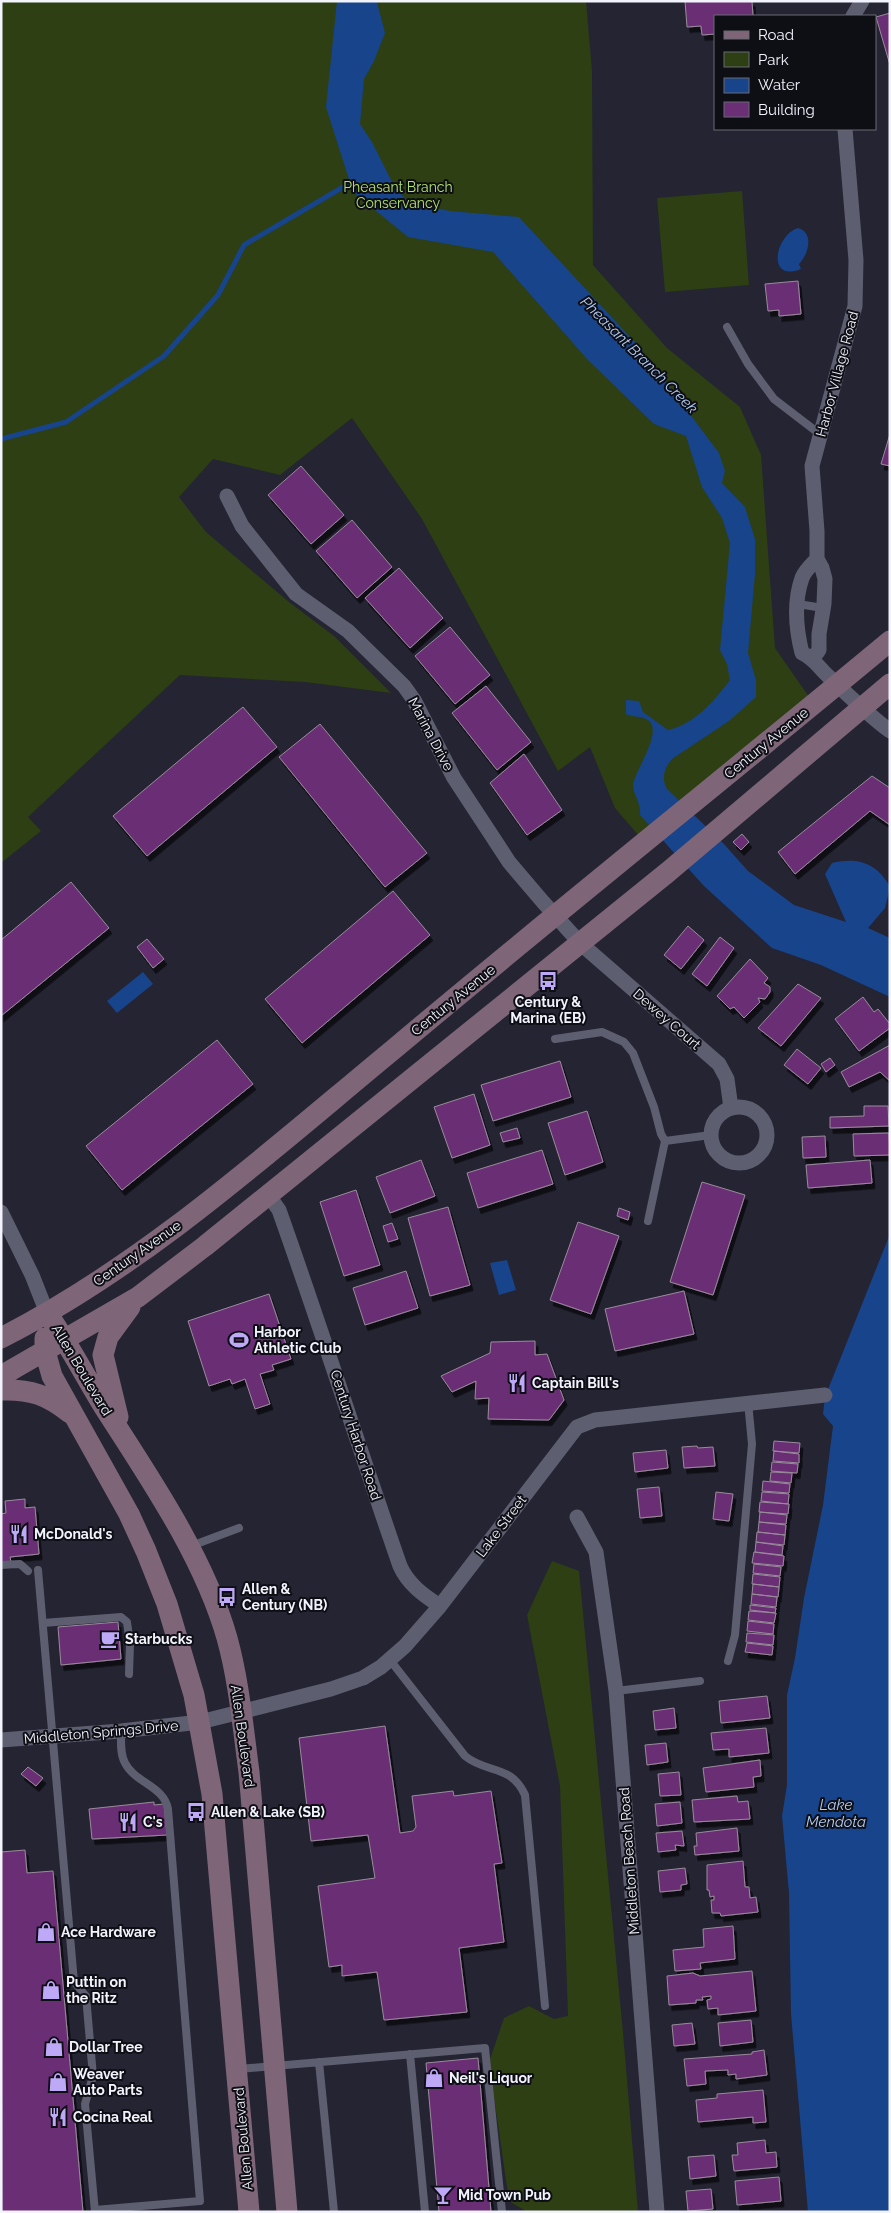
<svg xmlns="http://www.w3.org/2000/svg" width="891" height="2213" viewBox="0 0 891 2213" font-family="Raleway,sans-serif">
<defs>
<filter id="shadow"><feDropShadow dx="3" dy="5.5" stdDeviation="0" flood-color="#0009"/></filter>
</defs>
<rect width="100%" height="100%" fill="#242433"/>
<path fill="#2d3f13" d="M1,1h585l6,70 1,194 74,83 73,59 21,48 14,193 39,56 -169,139 -30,-35 -25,-61 -32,24 -136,-252 -70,-101 -72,57 -67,-16 -34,38 27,35 83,70 45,34 57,57 -86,-11 -125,-7 -152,142 13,14 -40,32z
M742,191l7,94 -84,7 -8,-94z
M552,1561l27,10 44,461 15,180h-111l-18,-11 -20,-139 15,-44 25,-12 25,13 14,-3 -8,-230 -33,-171z"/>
<path fill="#18448b" d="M337,1l40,1 8,31 -11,28 -10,18 -4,45 12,18 22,44 15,17 41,8 69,6 123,133 77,103 6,18 -3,12 23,24 10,32v35l-7,79 8,27v17l-27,24 -57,38c-8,9 -11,19 -5,30l57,55 24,27 46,34 52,17 -21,-48 7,-11c26,-6 45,0 58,24l-5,21 -17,20 22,10v59l-69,-32 -49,-17 -68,-62 -64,-71c1,-13 -7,-21 -7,-30 2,-15 31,-54 15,-65 -8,-5 -14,-2 -22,-6v-14l13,1 4,11 25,18c27,-6 46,-29 62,-50l-3,-16 -7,-14 10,-107 -8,-25 -20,-31 -16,-51 -32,-12 -67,-65 -94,-107 -85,-15 -55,-45 -27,-85z
M798,228c17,5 10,27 1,36l2,5c-35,14 -26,-34 -3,-41z
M143,972l10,12 -36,29 -10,-12z
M890,1234v978h-82l-17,-198 -2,-121 -7,-77 5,-31v-90l8,-37 9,-60 19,-93 10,-79 -10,-12 2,-17z
M507,1260l9,30 -17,5 -9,-32z"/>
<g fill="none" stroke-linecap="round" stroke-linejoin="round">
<path stroke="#18448b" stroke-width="5" d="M1,439l65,-17 98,-66 54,-61 26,-50 111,-65"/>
</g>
<path fill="#6b2f75" stroke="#998b9b" filter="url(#shadow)" d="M685,1h67l1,15h-38v18l-13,1 -1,-9 -14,1z
M890,13v52l-14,-48z
M798,281l3,33 -22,2v-6l-11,1 -3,-27z
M890,434v32l-9,-2z
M301,466l43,49 -33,29 -43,-49z
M352,520l40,47 -35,31 -41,-47z
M399,568l44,50 -33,30 -45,-50z
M450,627l40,48 -35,29 -40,-48z
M486,686l45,56 -34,28 -45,-57z
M243,707l34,40 -130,109 -34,-40z
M320,724l107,129 -42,34 -106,-130z
M524,754l38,56 -35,25 -37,-52z
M872,776l18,12v37l-20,-14 -75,63 -17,-22z
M742,834l7,8 -8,8 -8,-8z
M71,882l38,46 -108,88v-76z
M393,891l37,44 -128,108 -37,-44z
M688,926l16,14 -23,29 -17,-14z
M720,937l14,11 -27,38 -15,-12z
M147,939l17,20 -11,9 -16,-21z
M750,959l18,19 -4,5 6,4v5l-5,7 -7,-1 2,4 -16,16 -10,-11 -4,2 -13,-13z
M798,984l23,14 -40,48 -23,-18z
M863,997l11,15 4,-3 12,15v4l-31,23 -24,-32z
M217,1040l36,44 -131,106 -36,-44z
M890,1045v36l-10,-9 -31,15 -8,-15z
M797,1049l24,19 -13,16 -24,-19z
M830,1058l5,7 -9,7 -5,-8z
M560,1061l11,36 -78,24 -12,-36z
M474,1094l16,51 -38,13 -18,-51z
M864,1106h24l1,20 -59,2v-11l34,-1z
M587,1111l16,51 -38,13 -17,-52z
M517,1128l3,10 -17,4 -3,-9z
M889,1133l1,22 -36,1 -1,-22z
M825,1136l1,21 -23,1 -1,-21z
M542,1150l11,34 -75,24 -11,-35z
M421,1160l14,36 -45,17 -14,-36z
M870,1160l2,23 -64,5 -2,-23z
M702,1182l43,13 -32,100 -43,-13z
M356,1190l24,75 -36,11 -24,-74z
M448,1207l22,78 -40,11 -22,-78z
M619,1208l11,4 -2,8 -11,-4z
M578,1222l41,14 -28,78 -41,-14z
M392,1223l6,16 -10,3 -5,-16z
M406,1271l12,37 -53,17 -12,-37z
M684,1291l10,43 -79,17 -10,-42z
M269,1294l22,65 -19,6 2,5 -14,4 10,30 -15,5 -10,-30 -13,5 -2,-5 -21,7 -21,-65z
M535,1341v14l12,-1 17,46 -15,20 -61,-1 1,-21 -14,1 1,-18 -24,11 -11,-16 49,-23 1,-11z
M774,1441l26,2 -1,10 -26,-2z
M697,1446l1,2 15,-1 2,19 -31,2 -2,-21z
M666,1450l2,18 -33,4 -2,-19z
M774,1451l25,3v9l-26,-2z
M772,1462l26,2 -1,9 -26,-2z
M771,1472l21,1 -1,10 -21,-2z
M763,1481l27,3 -1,9 -27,-2z
M659,1487l3,29 -22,2 -3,-29z
M716,1492l17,2 -4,27 -16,-2z
M762,1492l27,2 -1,10 -27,-3z
M25,1499v9l10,-1 4,47 -29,3 1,5 -10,1v-49l5,-1 -1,-12z
M760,1502l29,2 -1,10 -29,-2z
M760,1512l27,3 -1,9 -27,-2z
M759,1522l27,3 -1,10 -27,-3z
M757,1532l28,3 -1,10 -28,-3z
M756,1542l27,4 -1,9 -27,-3z
M754,1552l30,4 -1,10 -31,-3z
M754,1564l27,3 -1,9 -27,-3z
M753,1574l27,3 -1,10 -27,-3z
M753,1584l26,3 -1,10 -26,-3z
M752,1594l25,3 -1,10 -25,-3z
M750,1605l26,3 -1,5 -25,-3z
M749,1611l27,2 -2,10 -26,-3z
M748,1621l26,3 -1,10 -26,-3z
M118,1622l3,37 -60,6 -3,-38z
M747,1633l27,2 -1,10 -27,-3z
M747,1643l26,3 -1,9 -27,-3z
M767,1696l3,22 -49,5 -2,-22z
M674,1708l2,20 -21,2 -2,-19z
M385,1726l15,107 13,-2 3,-4 -4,-31 41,-5 1,5 37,-5 11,72 -8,1 10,78 -45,6 8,64 -83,8 -7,-48 -35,4v-11l-13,2 -11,-81 57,-8 -7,-43 -57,6 -12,-103z
M766,1728l3,25 -40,4v-8l-16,1 -2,-17z
M666,1743l2,19 -21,3 -2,-20z
M760,1760l1,16 -8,1 1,10 -48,5 -3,-24z
M28,1767l15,11 -7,8 -15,-12z
M679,1772l2,23 -21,1 -2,-22z
M737,1796l1,6 10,-1 2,18 -56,3 -2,-22z
M154,1802v3l10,-1 3,31 -75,4 -3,-30z
M680,1802l2,21 -25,3 -2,-22z
M737,1828l2,23 -44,4 -1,-9h3l-1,-13z
M682,1831l2,15 -9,-1 1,5 -18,2 -2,-19z
M25,1850l2,23 26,-2 30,341h-81l-1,-360z
M743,1861l2,26h4l1,11 6,-1 2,15 -37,4 -1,-3h-8l-1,-13h3v-4l-4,1 -1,-7h-2v-25z
M685,1868l2,16 -6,1v5l-21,2 -2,-21z
M733,1926l2,33 -35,4 1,6 -26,2 -2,-21 31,-3 -1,-18z
M752,1971l4,40 -38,4v-7l-10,1 -1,-9 4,-1v-3l-9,1 1,3h-7v3l-27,2 -2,-29 26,-3 7,3z
M751,2020l2,22 -33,4 -2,-23z
M692,2023l3,21 -21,2 -2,-21z
M764,2050l3,25 -31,4v-5l-8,1v-5l-23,1 1,13 -19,2 -3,-27 68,-5v-2z
M478,2058l13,154h-52l-13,-149z
M763,2090l3,32 -13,1v-6l-55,5 -2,-22 21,-2v-4z
M765,2140l1,13 10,-1 1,15 -43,4 -2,-16h6l-1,-12z
M714,2155l2,21 -26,3 -2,-22z
M779,2177l2,24 -44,4 -2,-24z
M711,2189l2,20 -25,2 -2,-20z"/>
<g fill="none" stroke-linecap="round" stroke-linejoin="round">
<path stroke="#5d5e70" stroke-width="8" d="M727,327l21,37 26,35 47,36
M798,604l25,4
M555,1039l47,-7 22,10 9,11 21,54 7,27 4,7 -17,80
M665,1141l46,-6
M191,1546l48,-18
M1,1565l19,-1 8,7
M38,1570l36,412 12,14 7,80 -8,28 10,108
M43,1623l78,-6 6,5 3,22 -1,30
M390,1660l75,96c22,18 46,8 60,39l20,211
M728,1661l7,-26 17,-191 -4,-42
M616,1691l84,-10
M410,2054l15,158
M319,2062l15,150
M239,2069l246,-21 17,164
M95,2210l105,-9 -32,-392c-4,-23 -33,-26 -43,-46 -5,-9 -4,-21 -4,-32"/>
<path stroke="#5d5e70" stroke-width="15" d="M853,16l9,-15
M227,496l15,30 54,68 52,37 56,55 10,14 40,78 55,84 34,40 37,41 139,121 8,15 4,29
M817,559c-6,6 -12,11 -15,19 -8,23 -6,51 0,75 13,6 16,14 26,23 20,19 39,38 62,55
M813,658l6,-8v-16l5,-30 1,-25 -3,-11 -5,-9v-28l-5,-65 43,-160 1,-46 -11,-131
M711 1135a28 28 0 1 1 56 0a28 28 0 1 1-56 0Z
M269,1196l10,14c42,118 80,238 121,356 8,18 23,29 40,40
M1,1212l31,63 15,38
M577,1517l19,35 20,139 41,521
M1,1740l120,-9 79,-9 131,-33 32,-11 18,-11 24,-21 35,-40 137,-179 18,-7 230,-25"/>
<path stroke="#7f6578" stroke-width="21" d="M47,1313c21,30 38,63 57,94 45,70 100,150 123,231 12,43 16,90 22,134l38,440
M1,1338c145,-74 268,-186 393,-289 164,-138 331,-271 496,-408
M45,1338v13l7,25 77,138 17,37 21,53 27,91 18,99 37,418
M1,1376l137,-79 67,-51 463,-374 222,-188
M1,1390c30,-1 46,5 69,23
M118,1417l-15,-62 5,-18 22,-30"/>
</g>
<defs>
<g id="bus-bare" transform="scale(1.5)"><path d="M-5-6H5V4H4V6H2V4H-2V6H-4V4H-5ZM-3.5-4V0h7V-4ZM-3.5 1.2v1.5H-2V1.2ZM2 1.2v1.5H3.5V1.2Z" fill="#bda9f5" stroke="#0e0e15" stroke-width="2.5" paint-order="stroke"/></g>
<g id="stadium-bare" transform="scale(1.5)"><path d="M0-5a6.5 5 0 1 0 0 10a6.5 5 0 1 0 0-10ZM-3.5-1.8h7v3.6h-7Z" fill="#bda9f5" stroke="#0e0e15" stroke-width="2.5" paint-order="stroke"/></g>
<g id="restaurant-bare" transform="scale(1.5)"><path d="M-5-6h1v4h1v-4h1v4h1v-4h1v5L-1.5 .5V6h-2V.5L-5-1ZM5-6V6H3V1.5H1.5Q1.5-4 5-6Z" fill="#bda9f5" stroke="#0e0e15" stroke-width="2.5" paint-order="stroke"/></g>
<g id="cafe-bare" transform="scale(1.5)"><path d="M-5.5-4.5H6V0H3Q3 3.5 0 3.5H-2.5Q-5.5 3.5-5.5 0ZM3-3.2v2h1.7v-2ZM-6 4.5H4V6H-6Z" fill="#bda9f5" stroke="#0e0e15" stroke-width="2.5" paint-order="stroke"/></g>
<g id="shop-bare" transform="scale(1.5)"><path d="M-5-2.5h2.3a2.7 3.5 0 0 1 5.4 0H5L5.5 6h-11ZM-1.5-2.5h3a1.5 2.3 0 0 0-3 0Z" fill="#bda9f5" stroke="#0e0e15" stroke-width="2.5" paint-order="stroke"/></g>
<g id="bar-bare" transform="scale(1.5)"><path d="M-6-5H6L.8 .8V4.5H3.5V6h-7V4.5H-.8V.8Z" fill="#bda9f5" stroke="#0e0e15" stroke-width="2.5" paint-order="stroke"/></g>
</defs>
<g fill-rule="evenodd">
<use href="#bus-bare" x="548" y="981"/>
<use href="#stadium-bare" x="239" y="1340"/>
<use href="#restaurant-bare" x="517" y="1383"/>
<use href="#restaurant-bare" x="19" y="1534"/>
<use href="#bus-bare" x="227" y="1597"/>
<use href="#cafe-bare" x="110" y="1639"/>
<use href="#bus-bare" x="196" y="1812"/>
<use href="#restaurant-bare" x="128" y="1822"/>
<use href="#shop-bare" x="46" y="1932"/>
<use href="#shop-bare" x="51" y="1990"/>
<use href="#shop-bare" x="54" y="2047"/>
<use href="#shop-bare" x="434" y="2078"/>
<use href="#shop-bare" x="58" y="2082"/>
<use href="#restaurant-bare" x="58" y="2117"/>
<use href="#bar-bare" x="443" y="2195"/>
</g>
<g text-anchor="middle" stroke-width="4" stroke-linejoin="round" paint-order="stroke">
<g font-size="14" fill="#b1e26b" stroke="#0e0e15">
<text x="398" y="192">Pheasant Branch<tspan x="398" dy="16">Conservancy</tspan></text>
</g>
<g font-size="14" fill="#f2f3fd" stroke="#0e0e15">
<text transform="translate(837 374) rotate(-75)" y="5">Harbor Village Road</text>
<text transform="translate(431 734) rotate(62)" y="5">Marina Drive</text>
<text transform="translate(766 743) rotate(-39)" y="5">Century Avenue</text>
<text transform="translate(453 1000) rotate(-39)" y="5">Century Avenue</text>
<text transform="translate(667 1019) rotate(41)" y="5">Dewey Court</text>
<text transform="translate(137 1253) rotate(-35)" y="5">Century Avenue</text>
<text transform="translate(82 1370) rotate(59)" y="5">Allen Boulevard</text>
<text transform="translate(356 1435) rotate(72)" y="5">Century Harbor Road</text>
<text transform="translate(501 1526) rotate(-53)" y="5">Lake Street</text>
<text transform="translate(101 1732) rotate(-5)" y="5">Middleton Springs Drive</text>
<text transform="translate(243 1736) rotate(82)" y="5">Allen Boulevard</text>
<text transform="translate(629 1861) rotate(-94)" y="5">Middleton Beach Road</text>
<text transform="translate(243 2139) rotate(-95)" y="5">Allen Boulevard</text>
</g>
<g font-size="14" font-weight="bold" fill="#f2f3fd" stroke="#0e0e15" text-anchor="start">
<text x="548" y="1007" text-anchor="middle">Century &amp;<tspan x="548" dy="16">Marina (EB)</tspan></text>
<text x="254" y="1337">Harbor<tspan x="254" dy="16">Athletic Club</tspan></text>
<text x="532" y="1388">Captain Bill's</text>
<text x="34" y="1539">McDonald's</text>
<text x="242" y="1594">Allen &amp;<tspan x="242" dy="16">Century (NB)</tspan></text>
<text x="125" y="1644">Starbucks</text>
<text x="211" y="1817">Allen &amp; Lake (SB)</text>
<text x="143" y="1827">C's</text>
<text x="61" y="1937">Ace Hardware</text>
<text x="66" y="1987">Puttin on<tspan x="66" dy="16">the Ritz</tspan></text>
<text x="69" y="2052">Dollar Tree</text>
<text x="73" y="2079">Weaver<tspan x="73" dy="16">Auto Parts</tspan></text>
<text x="449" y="2083">Neil's Liquor</text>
<text x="73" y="2122">Cocina Real</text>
<text x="458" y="2200">Mid Town Pub</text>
</g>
<g font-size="15" font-style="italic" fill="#b2ccf4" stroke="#0e0e15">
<text transform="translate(639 355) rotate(45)" y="5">Pheasant Branch Creek</text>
<text x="836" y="1810">Lake<tspan x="836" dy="17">Mendota</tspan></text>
</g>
</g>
<rect width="891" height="2213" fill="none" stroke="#f2f3fd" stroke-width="5"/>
<rect x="714" y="15" width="162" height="115" fill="#0e0e15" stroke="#696a72"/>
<rect x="724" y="31" width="25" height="8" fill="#7f6578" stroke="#696a72"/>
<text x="758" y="40" font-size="15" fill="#f2f3fd">Road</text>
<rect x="724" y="52" width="25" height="15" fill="#2d3f13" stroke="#696a72"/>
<text x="758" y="65" font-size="15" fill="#f2f3fd">Park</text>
<rect x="724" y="78" width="25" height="15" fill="#18448b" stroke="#696a72"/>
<text x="758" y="90" font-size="15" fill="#f2f3fd">Water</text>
<rect x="724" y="102" width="25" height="15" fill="#6b2f75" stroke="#696a72"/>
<text x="758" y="115" font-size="15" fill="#f2f3fd">Building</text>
</svg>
